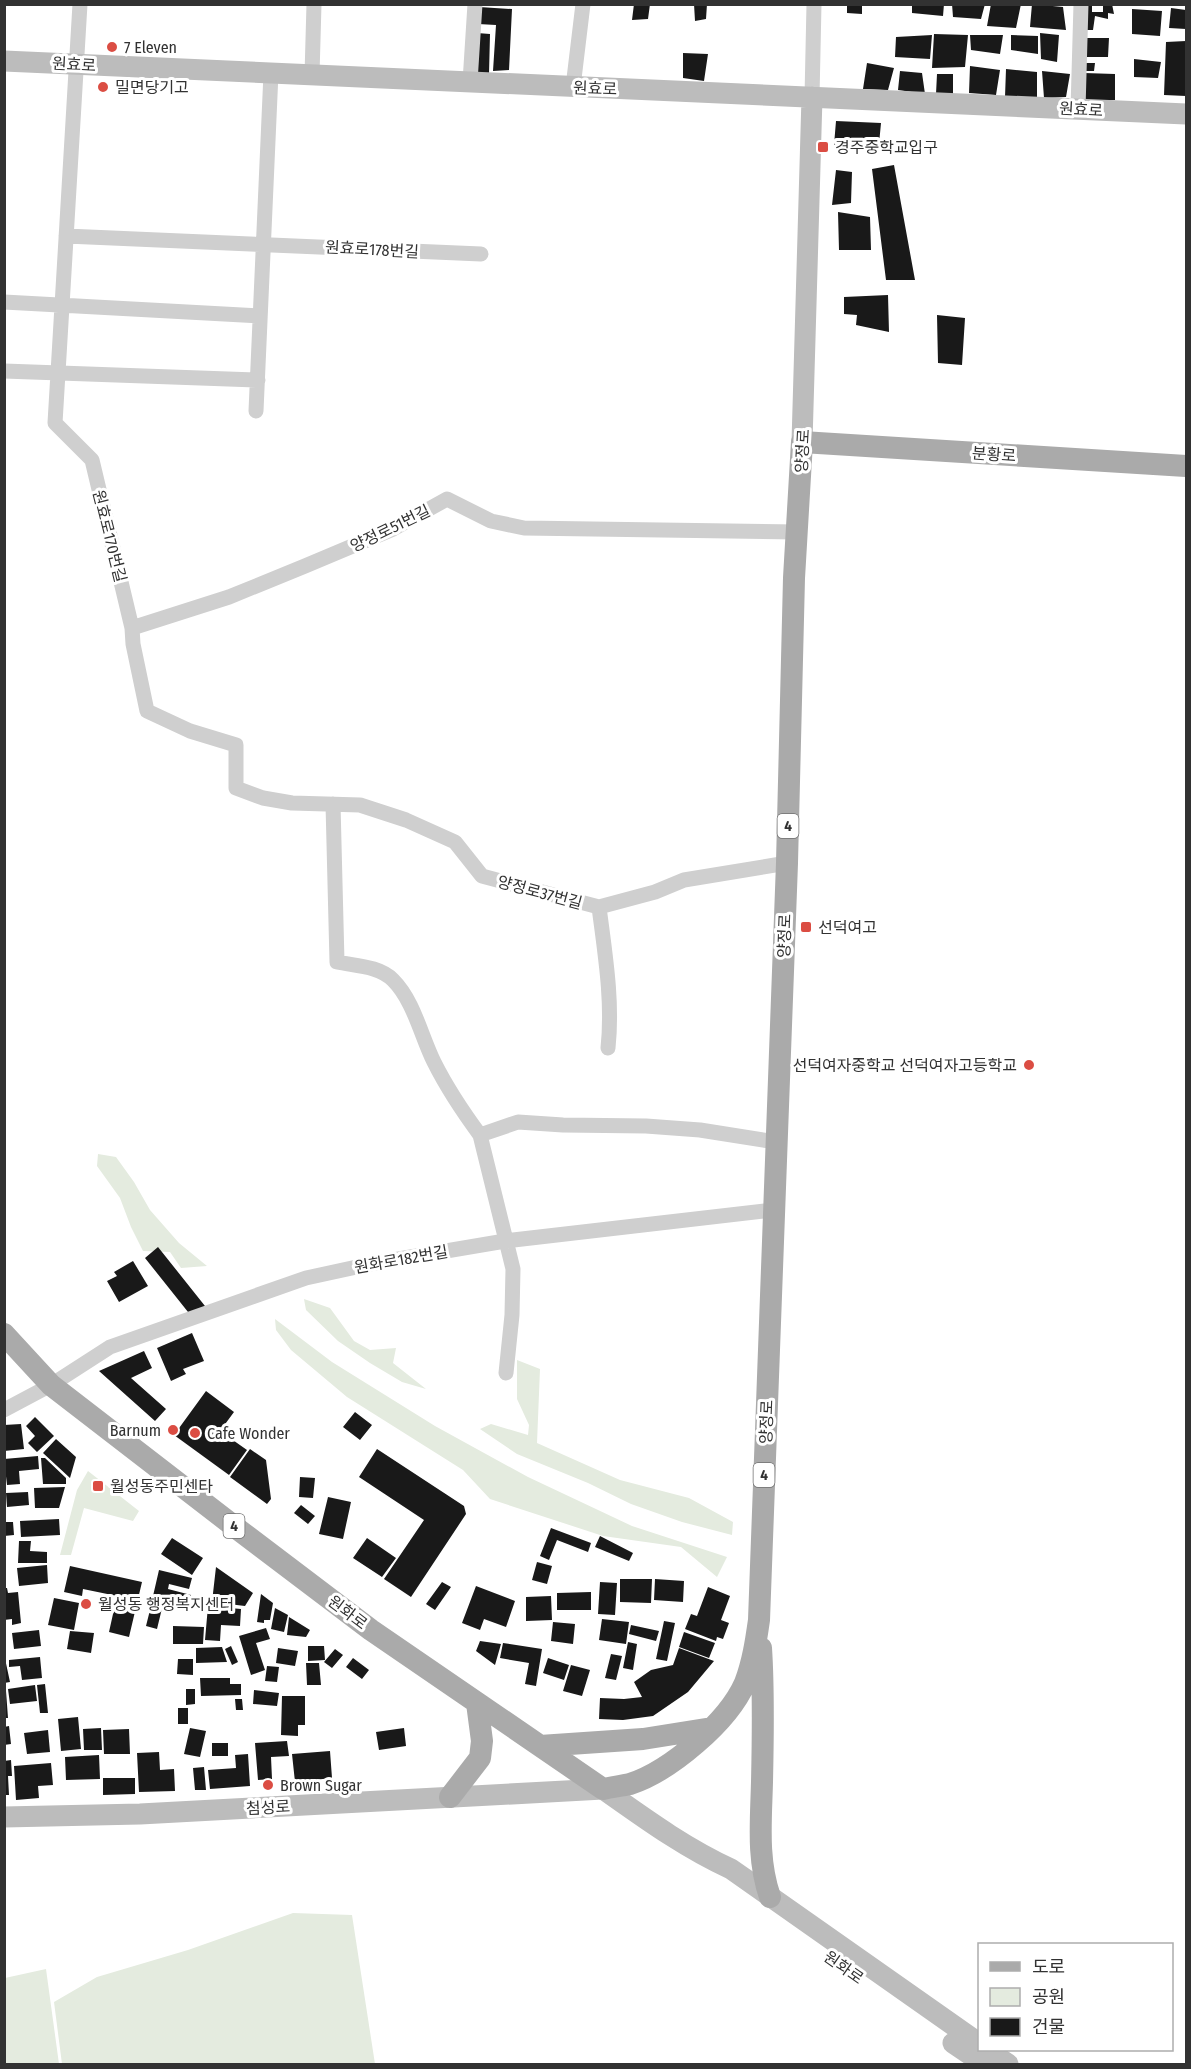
<svg xmlns="http://www.w3.org/2000/svg" width="1191" height="2069" viewBox="0 0 1191 2069" font-family="'Fira Sans Condensed','Noto Sans KR',sans-serif">
<rect width="100%" height="100%" fill="#fff"/>
<path fill="#e4ebdf" d="M98,1154l18,3 18,25 16,28 29,33 28,23 -26,2 -11,-16 -27,-1 -12,-24 -11,-29 -23,-32z
M304,1299l26,9 24,33 16,9 26,-2 -3,15 33,26 -24,-7 -32,-19 -32,-22 -32,-31z
M275,1319l57,43 103,64 93,51 104,49 95,31 -10,20 -36,-30 -78,-11 -113,-37 -27,-29 -116,-73 -56,-47 -15,-20z
M517,1360l23,9 -3,74 83,37 69,18 44,24 -1,13 -50,-13 -51,-18 -43,-21 -71,-29 -37,-25 11,-5 37,11 1,-10 -12,-26z
M88,1471l51,40 -6,10 -49,-13 -13,47h-11l17,-65z
M293,1913l59,2 23,149h-313l-8,-62 43,-25 91,-27z
M46,1969l13,95h-54v-86z"/>
<path fill="#191919" d="M634,4h16l-2,15 -16,1z
M694,4h13l-1,15 -11,2z
M847,4h15v10l-15,-1z
M912,4h32l-1,12 -31,-3z
M952,4h33l-4,15 -28,-2z
M991,4h30l-5,24 -29,-2z
M1032,4l31,3 3,23 -36,-3z
M1084,4h8v8h11v-8h9l2,10 -6,-1v6l-13,-3 -2,14h-9z
M479,7l33,2 -3,61 -16,1 3,-46 -18,-1z
M1171,8l15,2v19l-17,-1z
M1132,9l30,2 -2,25 -28,-2z
M477,33l13,1 -1,40 -14,-2z
M1040,33l19,2 -2,27 -16,-3z
M934,34l34,1 -3,32 -33,1z
M932,35l-2,24 -35,-2 1,-20z
M970,35h33l-3,19 -29,-4z
M1011,35l27,1v18l-27,-4z
M1084,38h25l-1,19h-25z
M1186,41v55l-22,-1 2,-53z
M683,53l25,1 -4,27 -21,-3z
M1134,59l27,3 -3,16 -24,-1z
M867,63l27,5 -6,22 -25,-1z
M1082,63h13l-1,8h-12z
M970,66l30,4 -4,25 -27,-2z
M1006,69l31,3v27l-32,-2z
M900,71l22,2 3,21 -27,-4z
M1042,71l28,3 -4,23 -22,1z
M1084,73l31,1v26l-31,1z
M937,74h16v24l-17,-4z
M836,121l45,2 -2,21 -45,1z
M894,165l21,115h-29l-14,-111z
M836,170l16,2 -1,31 -19,2z
M838,212l32,5 1,33h-32z
M888,295l1,37 -33,-7 1,-10 -13,-1v-17z
M937,315l28,3 -3,47 -24,-2z
M158,1247l47,59 -13,11 -47,-59z
M133,1261l15,25 -29,16 -12,-21 10,-5 -3,-4z
M192,1333l12,28 -21,8 3,5 -15,7 -14,-33z
M144,1351l8,17 -21,10 35,31 -11,12 -56,-50z
M206,1391l28,21 -14,19 27,19 -18,25 -55,-40z
M355,1412l17,13 -12,15 -17,-13z
M35,1417l19,19 -17,16 -9,-9 7,-7 -9,-10z
M21,1424l3,25 -20,2v-26z
M56,1439l20,18 -6,21 -27,-25z
M250,1449l16,11 5,39 -4,5 -37,-27z
M377,1449l87,57 2,8 -55,83 -27,-18 40,-59 -65,-43z
M38,1456l1,13 -20,2 1,13 -13,1 -3,-26z
M41,1458h4l21,20v6h-23z
M300,1477l15,1 -2,20 -14,-1z
M65,1487l-6,21h-24l-1,-20z
M28,1492l1,13 -22,2 -1,-14z
M328,1497l23,5 -8,37 -24,-5z
M301,1505l14,11 -7,8 -14,-11z
M59,1519l1,16 -39,2 -1,-16z
M4,1522h9l1,13 -10,1z
M551,1528l40,15 -3,9 -31,-12 -8,20 -9,-4z
M600,1536l33,17 -4,8 -34,-14z
M172,1538l31,20 -11,17 -31,-21z
M367,1538l29,20 -14,19 -29,-19z
M19,1541h12l-1,10 17,1v11h-29z
M537,1562l15,4 -5,18 -15,-4z
M47,1565l1,18 -29,3 -2,-18z
M70,1566l72,16 -13,55 -20,-5 8,-36 -34,-7 -1,7 -18,-4z
M216,1567l37,26 -8,13 -33,-4z
M159,1570l33,8 -3,11 -20,-5 -1,5 23,6 -2,9 -36,-8z
M620,1579h32l-1,24 -31,-1z
M655,1579l29,2 -1,21 -29,-2z
M442,1582l9,5 -16,23 -9,-6z
M600,1582l17,1 -2,32 -17,-1z
M476,1586l39,15 -9,26 -22,-8 -4,11 -18,-7z
M708,1587l22,9 -9,24 8,3 -6,16 -6,-2 -1,4 -31,-12 6,-15 6,2z
M4,1588h3l1,5 10,-1 3,31 -9,2v-6l-8,1z
M591,1592v18h-34v-17z
M261,1594l12,9 -3,17h-6v3l-7,-1z
M551,1596l1,24 -26,1v-24z
M54,1598l25,5 -5,27 -26,-5z
M153,1598l11,2 -7,29 -11,-3z
M208,1606l33,3 -1,17 -19,-1 -1,16 -15,-1z
M275,1608l13,7 -4,17 -13,-3z
M289,1617l21,13 -4,7 -19,-2z
M602,1619l27,3 -3,22 -27,-4z
M664,1621l11,2 -8,38 -11,-2z
M553,1622l22,2 -2,20 -22,-3z
M631,1625l28,6 -3,10 -27,-7z
M173,1626l31,1 -1,17h-30z
M266,1628l4,11 -14,4 9,27 -14,5 -12,-39z
M39,1630l2,16 -27,3 -2,-16z
M70,1631l24,2 -3,20 -24,-4z
M684,1632l31,11 -6,15 -30,-11z
M480,1641l21,3 -6,21 -19,-14z
M628,1642l9,2 -4,26 -10,-2z
M503,1643l39,6 -6,37 -11,-2 4,-21 -29,-5z
M231,1646l7,16 -6,3 -7,-16z
M308,1646h16l1,14 -17,1z
M222,1647l5,15 -31,1v-15z
M278,1648l20,3 -3,15 -19,-3z
M679,1648l35,13 -26,31 -35,24 -30,4 -24,-1 1,-21 24,1 18,-2 -8,-15 17,-12 22,-5z
M335,1649l8,6 -11,13 -8,-6z
M4,1654l6,28 -6,1z
M611,1654l11,2 -6,24 -11,-2z
M40,1657l2,21 -20,2 -2,-14 -11,1v-7z
M353,1658l16,12 -7,9 -16,-12z
M548,1658l21,7 -5,15 -21,-7z
M178,1659h15v16l-16,-1z
M306,1663h13l2,22h-14z
M571,1665l19,5 -8,26 -19,-5z
M267,1666l12,1 -2,15 -12,-1z
M200,1678h30v6h11v11l-40,1z
M45,1684l3,29h-8l-3,-28z
M35,1685l2,16 -27,3 -2,-15z
M186,1689h9v15l-9,1z
M254,1690l25,3 -2,13 -24,-2z
M4,1691h2l2,27h-4z
M282,1696h23v29h-7v11l-17,-1z
M235,1699h7l1,11h-7z
M178,1708h10v16h-10z
M78,1717l3,32 -20,2 -3,-32z
M9,1726l2,18 -7,1v-18z
M101,1728l1,22h-18l-1,-21z
M190,1728l16,3 -6,26 -16,-3z
M404,1728l2,18 -27,4 -3,-18z
M129,1729l1,25h-26l-1,-24z
M48,1730l2,22 -23,2 -3,-21z
M287,1741l2,15 -18,1 1,22 -14,1 -3,-37z
M212,1743h16v13h-16z
M330,1751l2,27 -37,4 -3,-28z
M159,1752l1,18 14,-1 1,22 -36,1 -2,-39z
M248,1754l2,32 -40,3 -2,-19 28,-2 -1,-13z
M99,1755l1,24 -34,1 -1,-23z
M11,1760l1,16h-4l1,19h-5v-34z
M51,1763l2,22 -15,1 1,12 -23,2 -2,-34z
M204,1767l2,23h-11l-2,-22z
M103,1778h32v16l-32,1z"/>
<g fill="none" stroke-linecap="round" stroke-linejoin="round">
<path stroke="#cfcfcf" stroke-width="15" d="M80,4l-25,419 37,37 40,168 1,16 14,67 43,20 46,14v43l27,10 29,5 68,2 46,15 49,22 27,34 117,31 56,-15 29,-12 103,-17
M312,75l2,-71
M470,82l5,-78
M573,87l10,-83
M812,97l2,-93
M1078,109l3,-105
M66,236l415,18
M4,302l256,14
M4,371l254,9
M256,411l15,-338
M132,628l97,-31 76,-31 88,-37 54,-30 44,22 33,7 273,4
M333,804l4,158c19,4 42,4 56,18 21,21 28,56 41,82 13,26 29,50 46,73l38,-13 45,3 83,1 54,4 76,12
M599,907c6,47 14,94 9,141
M480,1135l33,134 -1,46 -6,58
M4,1410l47,-25 59,-38 196,-69 69,-15 130,-22 268,-31"/>
<path stroke="#bcbcbc" stroke-width="21" d="M4,61l1182,53
M802,442l10,-345
M4,1817l136,-3 463,-25c41,29 82,59 128,80l249,175
M953,2043l31,21
M987,2050l21,14"/>
<path stroke="#aaa" stroke-width="22" d="M4,1334l47,51 184,142 136,103 232,159c9,-2 18,-3 27,-5 40,-13 98,-62 115,-101 8,-21 11,-42 14,-63l28,-757 7,-285 8,-136 384,24
M761,1648c3,45 2,89 1,134 -1,40 -5,77 8,115
M540,1746l103,-7 69,-11
M450,1797l30,-39 2,-17 -5,-38"/>
</g>
<g fill="#db4d43" stroke="#fff" stroke-width="2">
<circle cx="112" cy="47" r="6"/>
<circle cx="103" cy="87" r="6"/>
<rect x="817" y="141" width="12" height="12" rx="3"/>
<rect x="800" y="921" width="12" height="12" rx="3"/>
<circle cx="1029" cy="1065" r="6"/>
<circle cx="173" cy="1430" r="6"/>
<circle cx="195" cy="1433" r="6"/>
<rect x="92" y="1480" width="12" height="12" rx="3"/>
<circle cx="86" cy="1604" r="6"/>
<circle cx="268" cy="1785" r="6"/>
</g>
<g text-anchor="middle" stroke-width="6" stroke-linejoin="round" paint-order="stroke">
<g fill="#fff" stroke="#707070" stroke-width="1.5">
<rect x="777.5" y="814" width="21" height="24" rx="4.5"/>
<rect x="753.5" y="1463" width="21" height="24" rx="4.5"/>
<rect x="223.5" y="1514" width="21" height="24" rx="4.5"/>
</g>
<g font-size="15" font-weight="bold" fill="#323232">
<text x="788" y="831">4</text>
<text x="764" y="1480">4</text>
<text x="234" y="1531">4</text>
</g>
<g font-size="16" fill="#323232" stroke="#fff" text-anchor="start">
<text x="124" y="53">7 Eleven</text>
<text x="115" y="93">밀면당기고</text>
<text x="835" y="153">경주중학교입구</text>
<text x="818" y="933">선덕여고</text>
<text x="1017" y="1071" text-anchor="end">선덕여자중학교 선덕여자고등학교</text>
<text x="161" y="1436" text-anchor="end">Barnum</text>
<text x="207" y="1439">Cafe Wonder</text>
<text x="110" y="1492">월성동주민센타</text>
<text x="98" y="1610">월성동 행정복지센터</text>
<text x="280" y="1791">Brown Sugar</text>
</g>
<g font-size="16" fill="#323232" stroke="#fff">
<text transform="translate(74 64) rotate(3)" y="6">원효로</text>
<text transform="translate(595 88) rotate(2)" y="6">원효로</text>
<text transform="translate(1081 109) rotate(3)" y="6">원효로</text>
<text transform="translate(372 249) rotate(3)" y="6">원효로178번길</text>
<text transform="translate(802 451) rotate(-87)" y="6">양정로</text>
<text transform="translate(994 454) rotate(4)" y="6">분황로</text>
<text transform="translate(390 528) rotate(-26)" y="6">양정로51번길</text>
<text transform="translate(110 536) rotate(76)" y="6">원효로170번길</text>
<text transform="translate(540 892) rotate(15)" y="6">양정로37번길</text>
<text transform="translate(784 936) rotate(-88)" y="6">양정로</text>
<text transform="translate(401 1259) rotate(-10)" y="6">원화로182번길</text>
<text transform="translate(766 1422) rotate(-88)" y="6">양정로</text>
<text transform="translate(348 1612) rotate(37)" y="6">원화로</text>
<text transform="translate(268 1807) rotate(-3)" y="6">첨성로</text>
<text transform="translate(844 1967) rotate(35)" y="6">원화로</text>
</g>
</g>
<rect width="1191" height="2069" fill="none" stroke="#323232" stroke-width="12"/>
<rect x="978" y="1943" width="195" height="108" fill="#ffffff" stroke="#adadad" stroke-width="1.5"/>
<rect x="990" y="1962" width="30" height="9" fill="#aaaaaa" stroke="#adadad" stroke-width="1.5"/>
<text x="1032" y="1973" font-size="18" fill="#323232">도로</text>
<rect x="990" y="1988" width="30" height="18" fill="#e4ebdf" stroke="#adadad" stroke-width="1.5"/>
<text x="1032" y="2003" font-size="18" fill="#323232">공원</text>
<rect x="990" y="2018" width="30" height="18" fill="#191919" stroke="#adadad" stroke-width="1.5"/>
<text x="1032" y="2033" font-size="18" fill="#323232">건물</text>
</svg>
